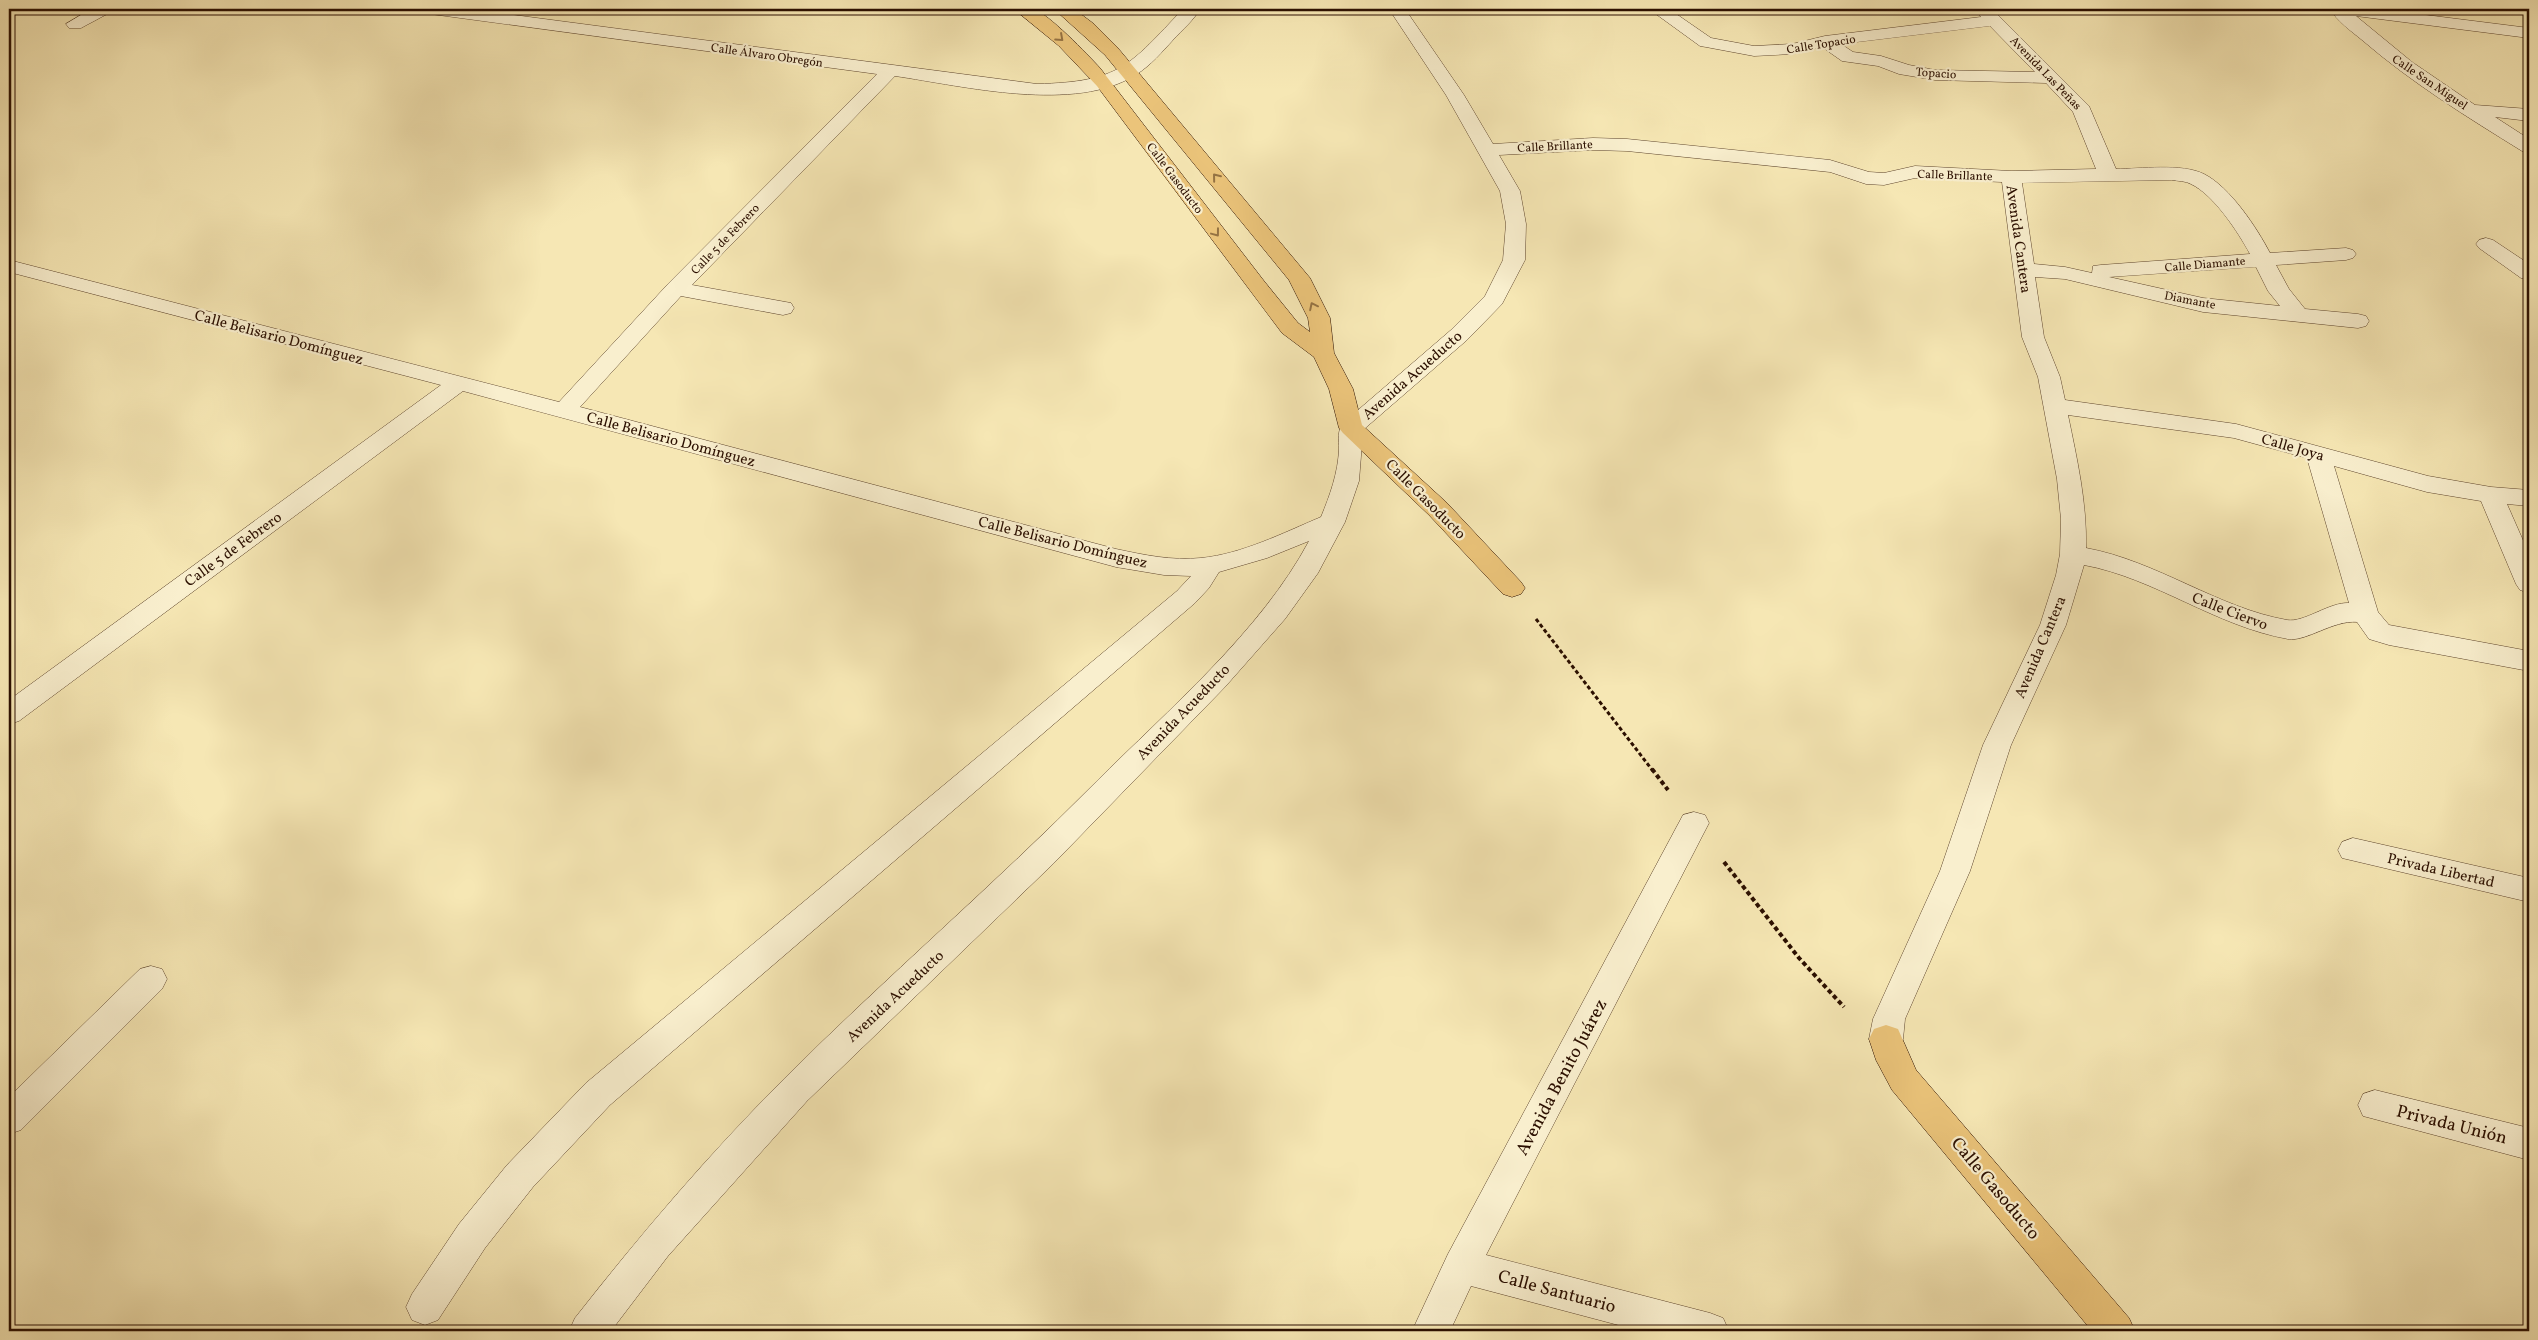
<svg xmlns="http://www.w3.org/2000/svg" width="2538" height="1340" viewBox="0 0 2538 1340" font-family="Vollkorn,serif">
<rect width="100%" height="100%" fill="#f6e7b4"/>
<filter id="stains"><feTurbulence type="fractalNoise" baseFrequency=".004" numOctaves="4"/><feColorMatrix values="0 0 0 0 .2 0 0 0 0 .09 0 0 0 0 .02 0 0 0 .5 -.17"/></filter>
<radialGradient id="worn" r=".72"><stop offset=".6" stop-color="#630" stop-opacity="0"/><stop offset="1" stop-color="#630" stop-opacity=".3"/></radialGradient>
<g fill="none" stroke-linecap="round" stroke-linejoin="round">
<g stroke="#5e452d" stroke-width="1">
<path id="minor" d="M91,9h21l-3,4 -28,15h-12l-3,-4z
M423,9h45l569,75c83,-2 92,-18 146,-75h17c-6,11 -18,21 -27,31 -11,12 -22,25 -36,34 -61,40 -173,12 -242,2l-203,209 99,18 3,5 -3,5 -8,2 -102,-19 -101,111 536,142c28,6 56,12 85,9 41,-4 82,-25 120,-41 9,-22 17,-44 18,-68 0,-9 -2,-18 4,-26l108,-93 34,-34 18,-36 3,-36 -6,-33 -54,-96 -57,-86h16l59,86 29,49 100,-6 34,1 203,21 39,12 15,1 31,-7 96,5 85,-2 -23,-57 -27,-29 -111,-3 -36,-6 -21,-8 -36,-5 -20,-14 -30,7 -38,2 -48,-9 -6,-1 -51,-37h20l42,29 43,8 38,-2 33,-8 156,-19 -6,-8h17l97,97 27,63c24,0 66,-6 88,5 26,13 53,54 66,79l76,-5 7,2 3,4 -3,4 -7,2 -70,5 13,24 16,20 53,5 8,2 3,5 -3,5 -8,2 -155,-16 -138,-33 -30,-2 9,60 16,40 5,23 171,24 192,52 63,11 38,3v16l-22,-2 22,50v39l-9,-3 -4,-6 -35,-83 -54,-9 -93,-26 44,146 11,13 140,26v20l-140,-26 -20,-6 -12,-17c-24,-2 -51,20 -69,17 -73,-13 -133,-61 -204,-74l-18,60 -55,120 -41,126 -65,148 -2,20 -5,10 -12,4 -12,-4 -5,-10 4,-20 67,-148 43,-126 57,-120 16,-50 4,-21 1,-35 -4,-40 -19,-102 -16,-40 -20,-155 -87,-4 -31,7 -18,-1 -36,-12 -203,-21 -34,-1 -94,5 21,36 6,33 -1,36 -23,44 -35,36 -104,90 -4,51 -14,41 -27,51 -33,46 -60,68 -171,176 -247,238 -139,155 -57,75h-42l6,-13c65,-83 134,-164 209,-239 101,-101 211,-195 312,-297 72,-72 165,-151 213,-241l-42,17 -48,14 -10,16 -14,15 -585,502 -77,82 -48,61 -47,72 -13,5 -13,-5 -6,-13 6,-13 47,-70 48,-59 79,-82 591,-492 14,-15 -27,-1 -48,-8 -653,-176 -444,330 -10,3v-24l432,-315 -432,-113v-12l550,142 109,-118 209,-210 -446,-60 -6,-1zM1990,26l45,46 -100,-2 -26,-5 -28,-9 -28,-4 -12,-8zM2172,180c6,1 14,1 19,4 23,11 47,48 59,70l-149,11 -8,1 -1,7 -27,-6 -31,-3 -12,-81zM2256,267l12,24 12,15 -77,-8 -94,-21zM2068,415l166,23 73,20 42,145c-20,-1 -45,20 -62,17 -69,-12 -130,-59 -201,-72 1,-46 -9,-89 -18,-133z
M2330,9h48l151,19v10l-173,-22 56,46 63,43 54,4v12l-34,-4 34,22v14l-7,-2c-55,-34 -110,-68 -160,-111 -11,-9 -25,-19 -32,-31z
M2486,238l7,2 36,24v15l-8,-1 -42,-30 -3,-4 3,-4z
M1694,812l11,3 4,8 -223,432 224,58 13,5 6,13h-88l-170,-45 -21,45h-38l36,-77 235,-439z
M2353,838l176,40v24l-187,-44 -4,-8 4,-8z
M151,966l11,3 5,10 -5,10 -141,141 -12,4v-37l131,-128z
M2375,1090l154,38v32l-166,-44 -5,-11 5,-11z"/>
</g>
<g stroke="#2b0f00" stroke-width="1">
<path id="major" d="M1014,9c5,0 14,-2 19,0 15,4 55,46 67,59l164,213 34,42 12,9 -2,-14 -19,-38 -184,-225 -51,-46h20l20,15 23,23 193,231 20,40 4,35 19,36 9,36 85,78 74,79 4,6 -4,6 -9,3 -9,-3 -74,-79 -86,-82 -4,-5 -10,-39 -15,-32 -32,-24 -185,-247 -38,-40z
M1886,1025l12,4 18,41 213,248 6,13h-43l-200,-241 -16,-30 -7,-21 5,-10z"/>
</g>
<path stroke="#2b0f00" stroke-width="3" stroke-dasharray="4 2.5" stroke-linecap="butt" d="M1536,619l117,152"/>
<path stroke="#2b0f00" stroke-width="4" stroke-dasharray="4.5 3" stroke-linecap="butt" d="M1652,769l16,21
M1724,862l75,96 45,49"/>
<use href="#minor" fill="#f9efce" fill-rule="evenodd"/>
<use href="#major" fill="#ebc47a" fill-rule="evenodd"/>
</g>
<defs><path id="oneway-chevron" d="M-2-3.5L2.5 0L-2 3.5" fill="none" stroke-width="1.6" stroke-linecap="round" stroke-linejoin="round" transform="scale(1.25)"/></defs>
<g stroke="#957343">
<use href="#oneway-chevron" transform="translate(1060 38) rotate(42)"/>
<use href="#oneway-chevron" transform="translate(1216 177) rotate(-129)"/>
<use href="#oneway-chevron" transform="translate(1216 233) rotate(53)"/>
<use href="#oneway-chevron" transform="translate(1313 306) rotate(-116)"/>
</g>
<g text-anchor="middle" stroke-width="4.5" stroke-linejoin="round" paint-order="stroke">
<g font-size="12" fill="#2b0f00" stroke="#f9efce">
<text transform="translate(1821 44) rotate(-9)" y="4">Calle Topacio</text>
<text transform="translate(767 55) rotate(8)" y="4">Calle Álvaro Obregón</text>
<text transform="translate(1936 73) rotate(4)" y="4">Topacio</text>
<text transform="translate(2046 73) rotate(46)" y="4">Avenida Las Peñas</text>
<text transform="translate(2430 82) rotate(34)" y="4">Calle San Miguel</text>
<text transform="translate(1555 146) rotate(-3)" y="4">Calle Brillante</text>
<text transform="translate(1955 175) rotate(2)" y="4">Calle Brillante</text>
<text transform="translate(1175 178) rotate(53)" y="4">Calle Gasoducto</text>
<text transform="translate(725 239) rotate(-46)" y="4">Calle 5 de Febrero</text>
<text transform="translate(2205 264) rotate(-5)" y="4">Calle Diamante</text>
<text transform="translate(2190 300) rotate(11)" y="4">Diamante</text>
</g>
<g font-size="15" fill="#2b0f00" stroke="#f9efce">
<text transform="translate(2019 239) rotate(82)" y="5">Avenida Cantera</text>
<text transform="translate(279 337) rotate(15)" y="5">Calle Belisario Domínguez</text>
<text transform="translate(1412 375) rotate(-41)" y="5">Avenida Acueducto</text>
<text transform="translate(671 439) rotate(15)" y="5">Calle Belisario Domínguez</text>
<text transform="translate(2293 447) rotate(16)" y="5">Calle Joya</text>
<text transform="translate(1426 499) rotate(45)" y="5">Calle Gasoducto</text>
<text transform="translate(1063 542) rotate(14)" y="5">Calle Belisario Domínguez</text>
<text transform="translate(233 549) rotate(-36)" y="5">Calle 5 de Febrero</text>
<text transform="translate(2230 611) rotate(21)" y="5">Calle Ciervo</text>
<text transform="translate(2040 647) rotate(-67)" y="5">Avenida Cantera</text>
<text transform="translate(1183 712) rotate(-46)" y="5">Avenida Acueducto</text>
<text transform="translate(2441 870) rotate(13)" y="5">Privada Libertad</text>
<text transform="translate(895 996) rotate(-43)" y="5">Avenida Acueducto</text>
</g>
<g font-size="18" fill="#2b0f00" stroke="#f9efce">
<text transform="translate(1561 1077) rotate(-62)" y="6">Avenida Benito Juárez</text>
<text transform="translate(2452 1124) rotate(14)" y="6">Privada Unión</text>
<text transform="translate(1996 1188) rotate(50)" y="6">Calle Gasoducto</text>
<text transform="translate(1557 1291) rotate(15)" y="6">Calle Santuario</text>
</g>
</g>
<rect width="2538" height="1340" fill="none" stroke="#f6e7b4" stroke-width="30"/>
<rect x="10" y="10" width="2518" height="1320" fill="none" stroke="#2b0f00" stroke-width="2.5"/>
<rect x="15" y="15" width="2508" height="1310" fill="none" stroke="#2b0f00"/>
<rect width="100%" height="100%" filter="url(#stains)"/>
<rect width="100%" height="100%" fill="url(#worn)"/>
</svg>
